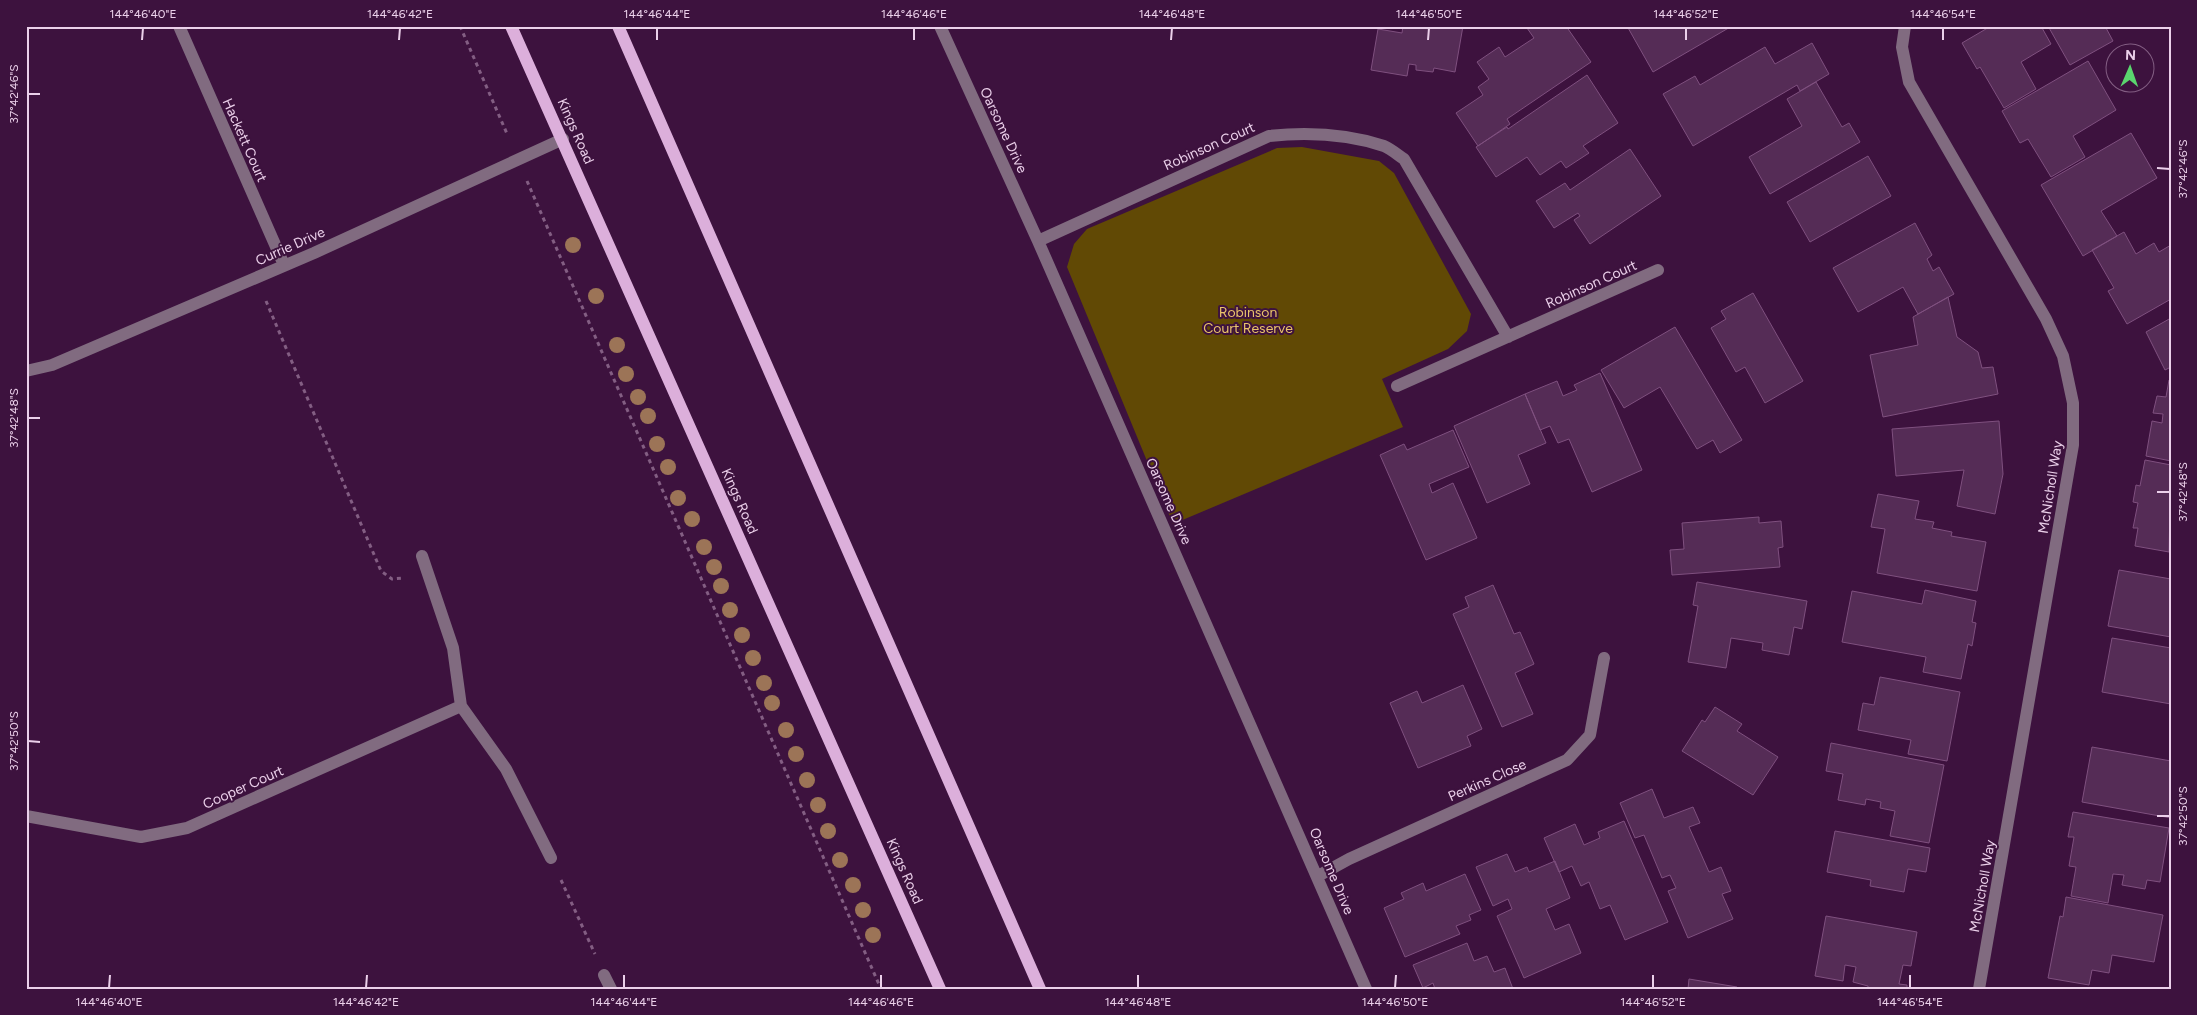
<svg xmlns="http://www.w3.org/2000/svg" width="2197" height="1015" viewBox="0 0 2197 1015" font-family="Figtree,sans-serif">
<rect width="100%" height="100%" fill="#3d123e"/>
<path fill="#614905" d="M1302,147l77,14 15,12 77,141 -4,17 -19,18 -66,30 21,48 -230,97 -106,-257 7,-23 13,-15 190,-81z"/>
<path fill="#552c56" stroke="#7f507f" d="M1403,26h60l-8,46 -21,-4 -1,4 -17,-2v-5l-7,-1 -2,12 -36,-6 7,-41 24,4z
M1529,26h37l25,36 -84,57 3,5 -32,22 -22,-33 27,-18 -5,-8 11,-8 -12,-17 22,-15 6,10 29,-19 -7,-10z
M1627,26h105l-79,46z
M1991,26h50l10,18 -30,18 15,27 -32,19 -24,-41 -3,2 -15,-26z
M2048,26h57l8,15 -43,24z
M1812,43l17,31 -29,17 -3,-6 -104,61 -30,-52 32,-18 5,9 65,-38 10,17z
M2088,61l28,49 -43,26 12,21 -34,20 -23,-38 -8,4 -18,-32z
M1587,75l31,48 -35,23 6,7 -23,15 -5,-7 -21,14 -13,-18 -31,20 -20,-30 31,-20 1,2z
M1816,82l26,45 7,-4 11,19 -90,52 -21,-37 53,-31 -15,-27z
M2131,133l26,45 -56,33 16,25 -34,20 -42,-71z
M1630,149l31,47 -71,48 -16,-24 6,-4 -2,-3 -24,15 -18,-27 29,-18 5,7z
M1868,156l23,40 -81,46 -23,-40z
M1915,223l17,32 -5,4 6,12 6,-4 15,27 -36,20 -15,-27 -45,25 -25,-44z
M2124,232l12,22 18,-11 5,9 12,-7v54l-44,25 -19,-33 6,-3 -22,-38z
M1753,293l50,88 -38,22 -20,-36 -9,5 -25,-44 15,-9 -5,-8z
M1948,297l9,40 21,15 4,16 11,-1 5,27 -115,23 -13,-62 48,-10 -5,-28z
M2171,318v49l-6,3 -19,-38z
M1675,327l67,113 -22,13 -7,-13 -16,9 -37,-62 -36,21 -23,-38z
M1600,373l42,97 -50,22 -23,-53 -11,4 -8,-17 -10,4 -15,-36 32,-13 6,15 14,-6 -3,-5z
M2169,380h2v81l-25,-5 6,-35 10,2 1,-9 -10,-1 4,-17 9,1z
M1525,394l21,49 -28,12 12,29 -43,19 -33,-77z
M1999,421l4,53 -8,40 -38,-8 7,-36 -68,6 -4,-47z
M1453,430l16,37 -40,17 3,9 21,-10 24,55 -51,22 -46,-105 24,-11 3,6z
M2145,460l26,5 -2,87 -34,-6 3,-18h-5l5,-25 -5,-1 3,-17 4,1z
M1878,494l41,7 -4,18 19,3 -2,6 20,4 -1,4 35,6 -9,49 -100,-18 8,-44 -14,-2z
M1759,517v6l22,-2 2,26 -5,1 2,19 -108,8 -2,-25 14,-1 -2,-26z
M2119,570l52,9v58l-63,-11z
M1697,582l110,19 -5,28 -8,-2 -5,28 -27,-5 1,-7 -32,-5 -5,30 -38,-6 10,-56 -5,-1z
M1493,585l21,49 6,-2 14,32 -19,9 18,41 -31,13 -49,-113 16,-7 -4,-10z
M1925,590l51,11 -4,21 4,1 -4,23 -4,-2 -7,35 -38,-7 3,-15 -84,-15 10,-51 70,13z
M2112,638l59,10v56l-69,-12z
M1880,677l80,15 -13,69 -39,-7 3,-14 -53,-10 5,-27 11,2z
M1463,685l19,44 -15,7 4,10 -53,22 -28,-65 27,-12 5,12z
M1715,707l27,17 -5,7 41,26 -25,38 -71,-44 20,-31 3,2z
M1831,743l113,22 -15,78 -39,-7 5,-25 -15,-3 1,-6 -15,-3 -1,6 -27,-5 5,-26 -17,-3z
M2092,747l79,14v57l-89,-16z
M1652,789l12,29 29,-11 7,16 -11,4 20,45 12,-5 10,24 -9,3 11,25 -45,19 -20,-47 8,-3 -6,-13 -8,3 -18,-43 -9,3 -15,-35z
M2073,812l96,16 -9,54 -13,-2 -2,9 -23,-4 2,-10 -11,-1 -5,29 -37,-7 5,-29 -7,-1 5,-29h-6z
M1624,821l44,101 -43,18 -15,-35 -10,4 -11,-27 -8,4 -9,-20 -13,6 -15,-34 31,-14 9,21 16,-7 -2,-6z
M1835,831l95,17 -4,24 -18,-3 -4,23 -34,-6 1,-6 -44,-8z
M1507,854l8,18 12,-5 2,5 26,-11 15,37 -24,11 9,21 14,-6 12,29 -57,25 -27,-62 15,-7 -4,-10 -15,7 -17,-39z
M1465,874l16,36 -12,5 2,5 -15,6 4,8 -55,23 -21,-49 20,-9 -3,-6 22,-10 3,8z
M2066,897l97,18 -9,47 -42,-7 -3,18 -17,-3 -3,15 -41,-7 12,-62 3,1z
M1826,916l91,16 -6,34 -8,-1 -4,19 8,1v4h-39v-3l-15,-4 3,-15 -11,-2 -2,16 -28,-5z
M1467,943l7,18 13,-5 7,16 11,-4 8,21h-78l-2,-6 -10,5 -10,-23z
M1689,979l48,8 -1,2h-48z"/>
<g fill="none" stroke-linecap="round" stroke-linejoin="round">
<path stroke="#835e83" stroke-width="3" stroke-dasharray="4 4" stroke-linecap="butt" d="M460,26l48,110
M527,181l354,808
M266,301l115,270 11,8 11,-1
M561,880l34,74"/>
<path stroke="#816b80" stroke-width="12" d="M179,26l105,239
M940,26l98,215 328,748
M1905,26l-3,21 7,35 137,237 17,37 10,47v42l-94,544
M1038,241l231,-105c38,-4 78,-2 115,10 7,3 14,9 20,13l104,178
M26,371l26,-6 262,-112 249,-114
M1397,386l261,-116
M422,556l31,92 8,58 45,63 45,89
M26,816l115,21 46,-9 274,-122
M1318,876l31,-17 218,-99 23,-25 14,-77
M604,975l7,14"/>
<path stroke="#dcafdb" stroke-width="12" d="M511,26l429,963
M618,26l422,963"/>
</g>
<g fill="#9c7457">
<circle cx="573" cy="245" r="8"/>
<circle cx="596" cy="296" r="8"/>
<circle cx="617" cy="345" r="8"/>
<circle cx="626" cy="374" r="8"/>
<circle cx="638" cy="397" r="8"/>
<circle cx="648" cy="416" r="8"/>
<circle cx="657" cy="444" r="8"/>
<circle cx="668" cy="467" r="8"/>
<circle cx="678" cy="498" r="8"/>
<circle cx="692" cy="519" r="8"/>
<circle cx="704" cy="547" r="8"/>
<circle cx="714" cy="567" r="8"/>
<circle cx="721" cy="586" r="8"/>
<circle cx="730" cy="610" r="8"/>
<circle cx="742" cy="635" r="8"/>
<circle cx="753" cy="658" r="8"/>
<circle cx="764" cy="683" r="8"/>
<circle cx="772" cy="703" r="8"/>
<circle cx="786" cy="730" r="8"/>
<circle cx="796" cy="754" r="8"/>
<circle cx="807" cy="780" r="8"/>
<circle cx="818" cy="805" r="8"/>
<circle cx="828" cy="831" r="8"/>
<circle cx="840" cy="860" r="8"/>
<circle cx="853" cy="885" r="8"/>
<circle cx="863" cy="910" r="8"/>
<circle cx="873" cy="935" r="8"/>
</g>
<path fill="none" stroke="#ebd0ea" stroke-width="2" d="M142,40l1,-12M399,40l1,-12M657,40v-12M914,40v-12M1171,40l1,-12M1428,40l1,-12M1686,40v-12M1943,40v-12M28,94h12M2157,168l13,1M28,418h12M2157,492h13M28,741l12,1M2157,816h13M109,988l1,-13M366,988l1,-13M624,988v-13M881,988v-13M1138,988v-13M1395,988l1,-13M1653,988v-13M1910,988v-13"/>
<g text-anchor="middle" stroke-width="4" stroke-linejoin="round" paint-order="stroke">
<g font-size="14" fill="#ebd0ea" stroke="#3d123e">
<text transform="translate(1004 130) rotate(65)" y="5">Oarsome Drive</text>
<text transform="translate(576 131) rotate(66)" y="5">Kings Road</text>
<text transform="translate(245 140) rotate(66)" y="5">Hackett Court</text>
<text transform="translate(1209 146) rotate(-24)" y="5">Robinson Court</text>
<text transform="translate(290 246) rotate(-24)" y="5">Currie Drive</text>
<text transform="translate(1591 284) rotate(-24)" y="5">Robinson Court</text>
<text transform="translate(2050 487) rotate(-81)" y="5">McNicholl Way</text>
<text transform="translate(740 501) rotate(66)" y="5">Kings Road</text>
<text transform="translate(1169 501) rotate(66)" y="5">Oarsome Drive</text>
<text transform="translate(1487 780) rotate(-24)" y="5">Perkins Close</text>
<text transform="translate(243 787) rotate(-24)" y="5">Cooper Court</text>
<text transform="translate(905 871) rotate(66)" y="5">Kings Road</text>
<text transform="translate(1332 871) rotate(67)" y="5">Oarsome Drive</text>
<text transform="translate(1982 886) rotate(-80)" y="5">McNicholl Way</text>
</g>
<g font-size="14" fill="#eac46b" stroke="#3d123e">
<text x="1248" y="317">Robinson<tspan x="1248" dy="16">Court Reserve</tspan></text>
</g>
</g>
<rect width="2197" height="1015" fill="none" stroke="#3d123e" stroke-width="55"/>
<g transform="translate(2130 68) rotate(2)"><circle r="24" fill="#3d123e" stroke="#835e83"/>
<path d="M0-4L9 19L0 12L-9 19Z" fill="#5ad56e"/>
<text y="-8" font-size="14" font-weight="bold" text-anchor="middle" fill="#ebd0ea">N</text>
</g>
<rect x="28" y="28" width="2142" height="960" fill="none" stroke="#ebd0ea" stroke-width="2"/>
<g font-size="12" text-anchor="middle" fill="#ebd0ea">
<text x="143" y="18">144°46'40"E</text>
<text x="400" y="18">144°46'42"E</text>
<text x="657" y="18">144°46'44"E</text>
<text x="914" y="18">144°46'46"E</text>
<text x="1172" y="18">144°46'48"E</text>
<text x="1429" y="18">144°46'50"E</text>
<text x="1686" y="18">144°46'52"E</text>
<text x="1943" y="18">144°46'54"E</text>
<text transform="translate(14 94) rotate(-90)" y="4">37°42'46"S</text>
<text transform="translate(2183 169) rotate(-90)" y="4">37°42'46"S</text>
<text transform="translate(14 418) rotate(-90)" y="4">37°42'48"S</text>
<text transform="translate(2183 492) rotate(-90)" y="4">37°42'48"S</text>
<text transform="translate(14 741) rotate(-90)" y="4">37°42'50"S</text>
<text transform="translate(2183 816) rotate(-90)" y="4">37°42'50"S</text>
<text x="109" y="1006">144°46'40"E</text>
<text x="366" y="1006">144°46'42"E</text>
<text x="624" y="1006">144°46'44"E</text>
<text x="881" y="1006">144°46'46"E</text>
<text x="1138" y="1006">144°46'48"E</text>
<text x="1395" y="1006">144°46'50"E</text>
<text x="1653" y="1006">144°46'52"E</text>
<text x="1910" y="1006">144°46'54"E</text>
</g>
</svg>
